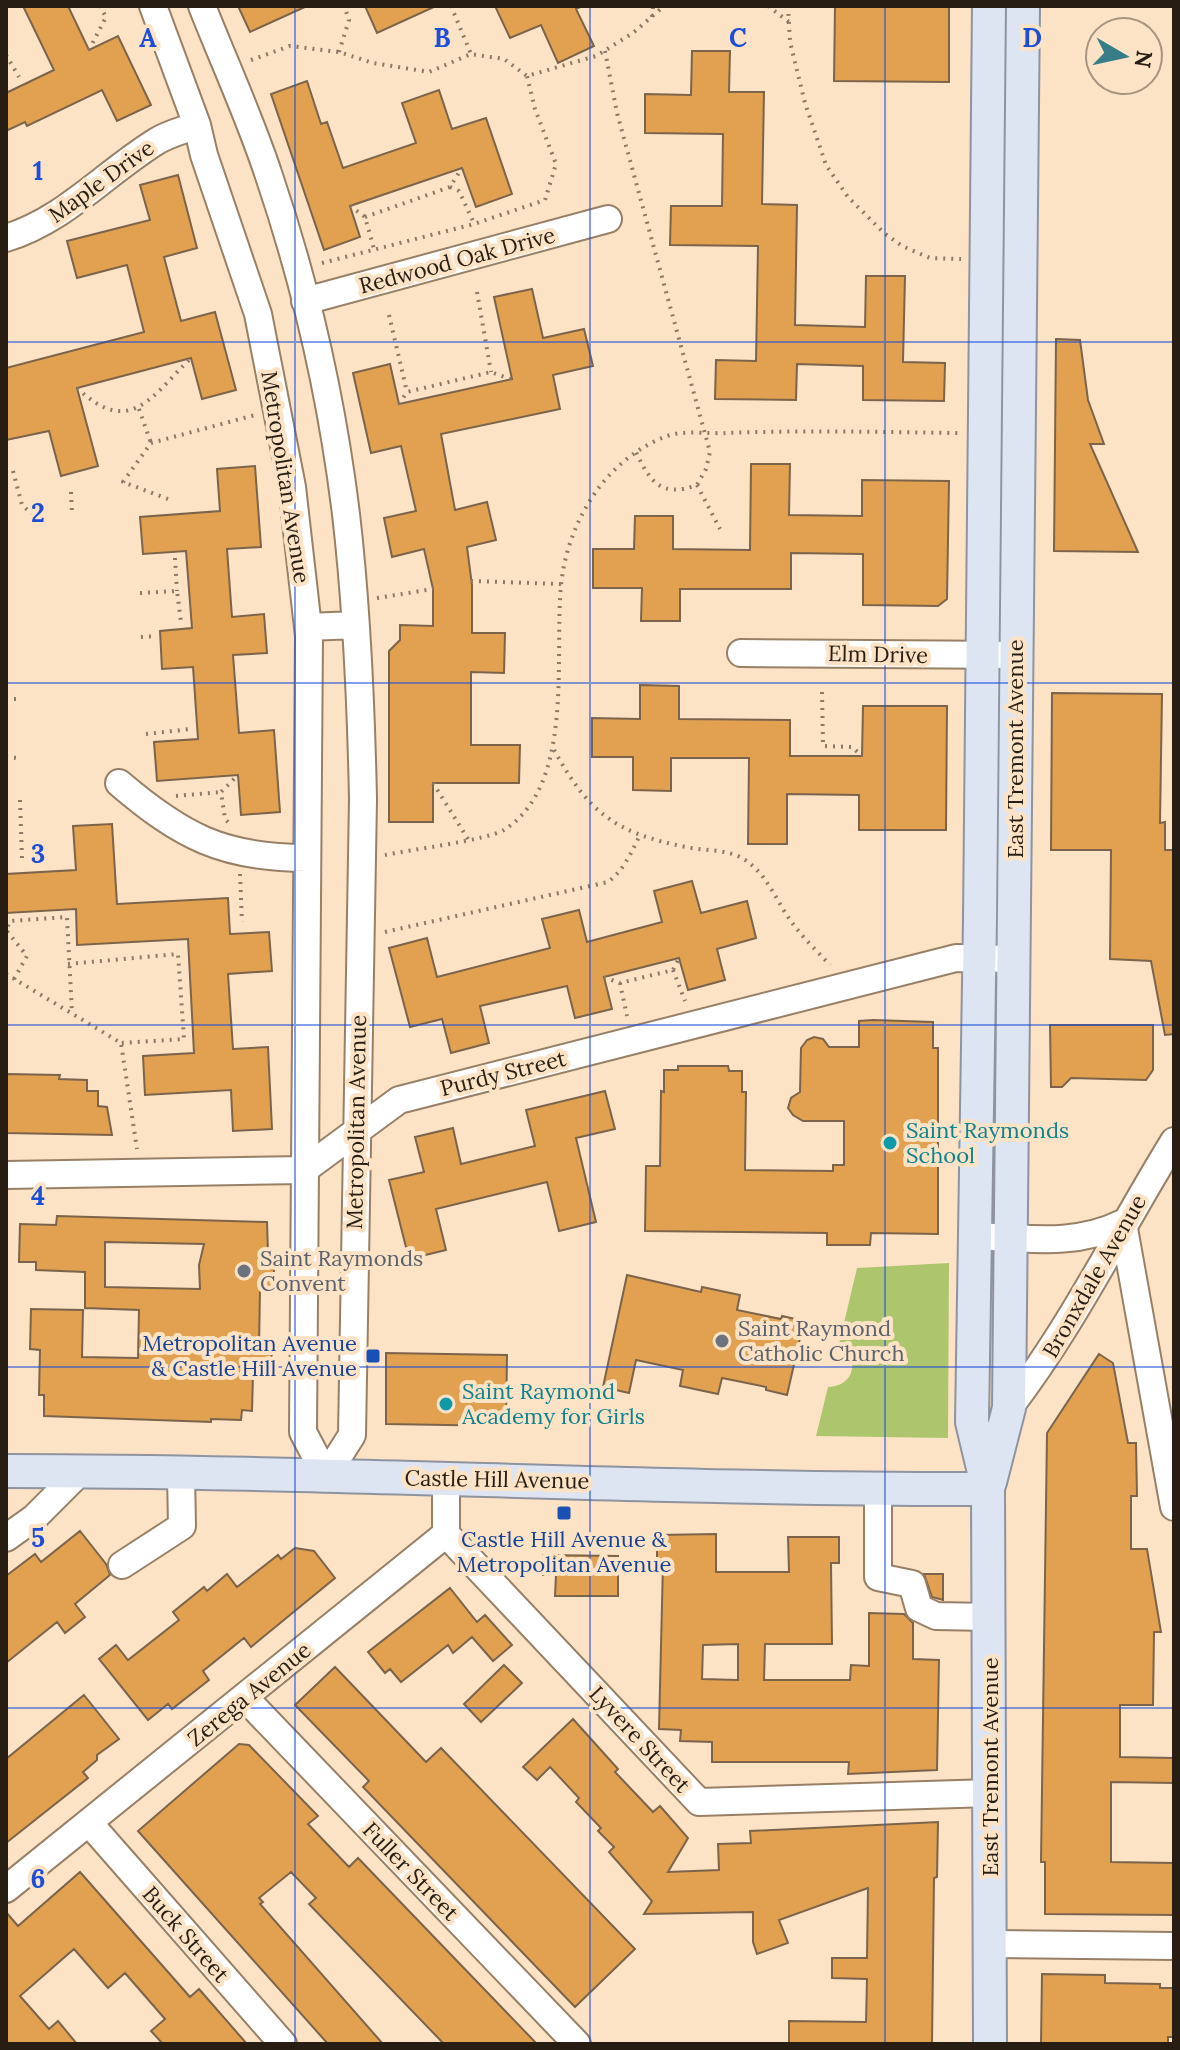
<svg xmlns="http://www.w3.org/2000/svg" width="1180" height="2050" viewBox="0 0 1180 2050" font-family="Lora,serif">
<rect width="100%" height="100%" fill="#fde3c6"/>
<path fill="#adc66d" d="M949,1263l-1,175 -132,-2 12,-49c23,-2 28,-17 22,-38l-11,-5 18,-76z"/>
<path fill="#e1a150" stroke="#7b644b" stroke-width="2" fill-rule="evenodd" d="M23,6h45l21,44 29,-14 33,69 -34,16 -15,-31 -75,36 -2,-4 -19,9v-38l48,-23z
M238,6h69l-57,26z
M365,6h71l-59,27z
M495,6h87l-6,3 18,37 -36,17 -17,-38 -31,13z
M835,6h114v76l-115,-1z
M692,51h38l-1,41h35l-2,112 35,1 -2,120 70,2 1,-51h39l-2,86 42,1 -1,38 -81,-1v-34l-66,-2 -1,36 -81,-1 1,-39 40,1 2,-115 -88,-1 1,-39h51l1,-72 -78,-1v-39l46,1z
M307,81l14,43 6,-2 16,46 73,-25 -14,-40 37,-13 13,39 34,-11 26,76 -36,13 -14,-39 -112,38 10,31 -36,13 -53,-156z
M178,175l19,73 -33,9 17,64 34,-9 21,78 -34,9 -11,-41 -114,30 21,78 -37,10 -12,-45 -43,9v-72l138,-36 -17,-67 -50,13 -10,-37 83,-21 -10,-35z
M532,289l11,49 41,-9 9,37 -40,9 7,34 -119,25 14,76 32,-8 9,38 -29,7 5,38v48h33l-1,40 -33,-1v73h49l-1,38h-86v39h-44v-171l11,-11v-15l33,1v-37l-9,-40 -32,8 -8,-39 32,-7 -15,-65 -30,7 -18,-80 37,-9 9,40 113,-25 -18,-82z
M1056,339l24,1 8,60 16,44h-14l48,108 -84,-1z
M751,464h39l-1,51 73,1v-36l87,1 -2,118 -9,7 -75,-1v-51l-72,-1v36h-111v32h-39l1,-33h-49v-39h41l1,-33h38v33l77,1z
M255,466l6,81 -34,2 5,68 32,-3 3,39 -34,2 6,78 35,-3 6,82 -39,3 -3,-40 -81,6 -3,-39 44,-3 -5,-72 -31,2 -2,-38 32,-3 -6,-77 -43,3 -3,-37 80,-6 -3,-42z
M640,685l39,1v33l111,1v36h72l1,-50h84l-1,124h-87v-35l-72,-1v50h-39l1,-86h-78v33l-38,-1v-33h-41v-39l48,1z
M1052,693l110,1 -2,129 5,-1v28h9v184l-9,1 -14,-74 -41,-2 1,-109h-60z
M112,824l5,80 111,-6 2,36 39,-2 3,39 -44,3 5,75 35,-2 4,82 -39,2 -2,-41 -86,5 -2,-39 51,-3 -6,-114 -111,6 -1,-36 -70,4v-39l70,-4 -3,-44z
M692,881l9,32 46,-12 9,37 -39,11 8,31 -37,10 -9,-32 -75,19 8,32 -37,9 -8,-32 -87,20 9,37 -38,10 -9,-34 -32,8 -21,-79 38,-10 10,39 113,-29 -8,-29 37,-9 8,32 75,-20 -8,-31z
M873,1020l60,2v26h5v186l-67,-1 -1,12h-43v-12l-182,-2 1,-65h14l1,-75 3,1v-22h14v-4h50l1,5h13v21h4l-1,78 88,1v-6h11v-44h-41l-10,-6 -5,-7 3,-10 9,-6 1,-44 6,-8 7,-3 9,2 6,8h30v-26z
M1050,1025h103v45l-7,10 -75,-2 -9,9h-11z
M6,1074l54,1 -1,4 28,1v11h11v15l9,1 5,28 -106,-2z
M605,1091l10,38 -39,9 20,84 -37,9 -12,-49 -111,27 10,41 -37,9 -20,-79 35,-8 -9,-35 38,-9 8,36 74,-18 -9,-36z
M57,1216l210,6 1,31h6v36h-14l-1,59h13l-1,28 -18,-1 -1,36 -10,-1 -1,10 -30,-1v3l-167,-6v-21h-5l1,-45 -10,-1 1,-40 52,1 -1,47 56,1 1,-48 -54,-2v-36l-49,-2v-8h-17l1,-38 36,1zM105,1242l99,2 -5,21 1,24 -95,-2z
M627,1275l74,17 1,-5 38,8 -3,15 44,9 1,-3 22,5 -17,74 -21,-5v-3l-44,-9 -4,16 -38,-8 3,-16 -47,-10 -7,33 -26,-6z
M386,1353l121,2 -1,71 -120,-2z
M1099,1354l14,9 15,80h8l1,53h-6v53h16l14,83h-7l-1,73h-33v52l54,1v25l-63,-1v80l63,1v52l-129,-1v-52h-4l6,-429z
M80,1531l26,33 4,11 -35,29 10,13 -20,16 -8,-11 -51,41v-87l29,-22 6,8z
M716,1534v38h73l-1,-35h51v26h-8l1,81h-67l-1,36h86l1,-15 18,1v-53l35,1 9,9v36l26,1 -2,110 -89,4 1,-12h-137v-20l-32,-1 1,-11 -22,-1 4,-166h-6v-28zM738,1644v36l-36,-1 1,-34z
M295,1548l19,3 21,27 -84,69 -7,-9 -41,33 6,9 -37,29 -4,-5 -20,16 -49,-61 17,-14 12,15 51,-40 -6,-8 31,-25 3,4 20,-17 10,13 41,-32 3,4z
M543,1555l75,1v40h-63l1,-21h-13z
M924,1574h19v26l-11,-3z
M450,1588l27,34 8,-7 27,30 -19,16 -21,-24 -19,16 -5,-8 -47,37 -11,-13 -5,4 -17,-21z
M504,1665l18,18 -41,39 -17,-18z
M335,1667l91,95 15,-14 194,201 -60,58 -212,-220 6,-6 -74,-76z
M84,1695l35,44 -22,16v5l-14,12 5,6 -82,65v-84z
M573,1719l45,50 -3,3 38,40 7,-6 28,32 -20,34 51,-2 -1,-26 33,-1 -1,-12 188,-9 -1,55 -3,1 -2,166h-143v-23l77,1 1,-43 -35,-1v-20h35l1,-70 -89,32 9,23 -31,11 -4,-12v-30l-109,2 8,-13 -43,-49 5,-5 -16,-16 3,-3 -25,-26 3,-4 -29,-31 -13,13 -14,-13z
M239,1744l10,1 69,71 -10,8 41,43 9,-9 179,186h-93l-135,-140 7,-6 -25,-26 -32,26 4,4 -3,2 123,140h-55l-190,-213z
M80,1872l110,125 9,-8 48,55h-84l-12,-13 14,-12 -40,-46 -17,15 -34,-39 -54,47 29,33 9,-8 19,23h-71v-132l12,14z
M1042,1974l63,1v8l55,1v4h14v49h-6v7h-127z"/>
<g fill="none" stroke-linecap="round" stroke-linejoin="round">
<g stroke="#978066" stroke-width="30">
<path id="minor" d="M153,6l44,119 7,30 54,159 34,173 17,149 -6,796 23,44 26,-41 11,-636c-2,-95 -6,-191 -17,-285 -14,-114 -40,-229 -77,-338 -19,-58 -45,-114 -67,-170
M6,238c59,-18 99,-65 151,-97 11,-7 27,-11 40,-16
M305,301l303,-82
M308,627l47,-2
M741,653l275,2
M119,783c62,53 104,75 187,75
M6,1175l298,-5 95,-70 557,-142 57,1
M1123,1223l51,284
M974,1236c53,2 100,11 149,-13
M1009,1408c64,-83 110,-178 165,-267
M446,1477v57
M878,1489v88l34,7 7,24 17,8 53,1
M446,1534l253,268 292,-9
M6,1538l28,-20 46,-46
M122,1565l60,-39 -1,-53
M245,1698l332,346
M90,1824l193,220
M6,1889l440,-355
M991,1944l183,2"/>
</g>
<g stroke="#8e939f" stroke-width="36">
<path id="major" d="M989,6l-9,914 -8,502 16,67 2,555
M6,1471c328,0 655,19 982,18
M990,1482l19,-74 14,-1402"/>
</g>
<path stroke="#8a7966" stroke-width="4" stroke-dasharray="2 6" stroke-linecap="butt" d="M451,6l20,48
M768,6l21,16
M788,6l2,36 15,61 21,62 22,32 36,36 18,13 28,12 31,1
M652,17l1,-11
M89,50l17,-33 -6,-11
M605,51l12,62 93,339 -4,17 -9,16c-36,13 -47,-3 -61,-33
M339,52l10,-32 -5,-14
M6,55l13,22
M251,60l39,-14 49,6 34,11 56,9 42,-18 33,5 23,17 69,-20 37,-23 31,-27
M450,187l9,4 15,32
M350,206l15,11 9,32
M365,217l85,-30 12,-19
M322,263l152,-39 71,-24 11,-36 -21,-55 -8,-33
M477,292l14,80
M389,315l18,77
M77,388c53,50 74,9 114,-30
M399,404l8,-12 84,-20 22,8
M139,409l12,34
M13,471l9,34 10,9
M697,485l23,44
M71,492l1,21
M168,499l-45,-17 28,-39 104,-28
M6,544h7
M175,558l2,33
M471,581l90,3
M140,593l37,-2 4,31
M377,598l56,-9
M141,637l16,-1
M822,692l1,54 29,1 10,9
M6,699h11
M146,734l45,-5
M554,750c35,63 61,83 132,97 18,4 38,2 54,10 27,14 36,45 53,67 11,15 25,28 37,41
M6,757l12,1
M433,783l35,56
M176,796l45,-4
M20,800l2,59
M228,822l-3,-3 -4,-27 17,-17
M385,855c24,-5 102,-15 119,-25 71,-45 50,-171 57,-244 3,-32 14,-63 32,-90 17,-26 44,-49 74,-60 17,-6 42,-2 60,-3 77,-3 154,-1 231,0
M240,874l2,48
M385,932l223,-50c16,-12 23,-29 32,-47
M68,964l110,-10 6,85 -63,4
M673,970l12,31
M6,974l115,69 16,106
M604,977l16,6 53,-13 6,-12
M14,979l13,-23 -21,-26 4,-9 57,-4 5,96
M620,983l7,33"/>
<use href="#minor" stroke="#fff" stroke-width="26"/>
<use href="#major" stroke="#dde5f3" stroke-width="32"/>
</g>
<path fill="none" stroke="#1d4ed8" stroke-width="2" stroke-opacity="0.55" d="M295,6v2038M590,6v2038M885,6v2038M6,342h1168M6,683h1168M6,1025h1168M6,1367h1168M6,1708h1168"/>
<g fill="#0f9aa8" stroke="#fde3c6" stroke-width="3">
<circle cx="890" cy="1143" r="8"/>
<circle cx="446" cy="1404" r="8"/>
</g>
<g fill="#6b7280" stroke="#fde3c6" stroke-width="3">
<circle cx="244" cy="1271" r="8"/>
<circle cx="722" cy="1341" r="8"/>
</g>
<g fill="#1a4fb4" stroke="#fde3c6" stroke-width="3">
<rect x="365" y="1348" width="16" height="16" rx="4"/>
<rect x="556" y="1505" width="16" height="16" rx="4"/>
</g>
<g text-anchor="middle" stroke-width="8" stroke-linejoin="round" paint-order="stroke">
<g font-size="22" fill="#271d13" stroke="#fde3c6">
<text transform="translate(101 181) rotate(-36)" y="8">Maple Drive</text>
<text transform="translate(457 260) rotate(-15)" y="8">Redwood Oak Drive</text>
<text transform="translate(286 477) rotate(81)" y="8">Metropolitan Avenue</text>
<text transform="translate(878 654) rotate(1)" y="8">Elm Drive</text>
<text transform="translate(1015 749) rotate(-90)" y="8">East Tremont Avenue</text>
<text transform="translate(503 1073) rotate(-14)" y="8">Purdy Street</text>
<text transform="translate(356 1122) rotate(-89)" y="8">Metropolitan Avenue</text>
<text transform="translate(1094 1276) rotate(-60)" y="8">Bronxdale Avenue</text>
<text transform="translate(497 1479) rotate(1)" y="8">Castle Hill Avenue</text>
<text transform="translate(249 1694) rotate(-39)" y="8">Zerega Avenue</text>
<text transform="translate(640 1739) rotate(47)" y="8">Lyvere Street</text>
<text transform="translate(990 1767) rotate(-90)" y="8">East Tremont Avenue</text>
<text transform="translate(411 1871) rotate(46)" y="8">Fuller Street</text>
<text transform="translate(186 1934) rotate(49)" y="8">Buck Street</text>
</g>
<g font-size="22" fill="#0d838f" stroke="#fde3c6" text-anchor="start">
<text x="906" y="1138">Saint Raymonds<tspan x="906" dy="25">School</tspan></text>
<text x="462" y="1399">Saint Raymond<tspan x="462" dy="25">Academy for Girls</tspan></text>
</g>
<g font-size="22" fill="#5b616d" stroke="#fde3c6" text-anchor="start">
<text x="260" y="1266">Saint Raymonds<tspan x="260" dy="25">Convent</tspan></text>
<text x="738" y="1336">Saint Raymond<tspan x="738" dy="25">Catholic Church</tspan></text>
</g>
<g font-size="22" fill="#164399" stroke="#fde3c6" text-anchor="end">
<text x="357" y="1351">Metropolitan Avenue<tspan x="357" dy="25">&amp; Castle Hill Avenue</tspan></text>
<text x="564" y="1547" text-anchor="middle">Castle Hill Avenue &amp;<tspan x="564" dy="25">Metropolitan Avenue</tspan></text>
</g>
</g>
<g font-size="26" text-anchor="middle" font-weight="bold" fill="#1d4ed8" stroke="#fde3c6" stroke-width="8" stroke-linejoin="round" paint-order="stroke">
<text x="148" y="47">A</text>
<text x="442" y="47">B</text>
<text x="738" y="47">C</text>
<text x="1032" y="47">D</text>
<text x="38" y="180">1</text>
<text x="38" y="522">2</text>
<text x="38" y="863">3</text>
<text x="38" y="1205">4</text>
<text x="38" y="1547">5</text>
<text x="38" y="1888">6</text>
</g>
<rect width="1180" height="2050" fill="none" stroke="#271d13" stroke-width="16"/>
<g transform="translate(1124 56) rotate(99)"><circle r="38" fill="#fde3c6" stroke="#a7947e" stroke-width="2"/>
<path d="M0-6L14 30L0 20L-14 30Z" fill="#367d88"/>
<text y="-12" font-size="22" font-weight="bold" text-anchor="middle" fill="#271d13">N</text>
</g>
</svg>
